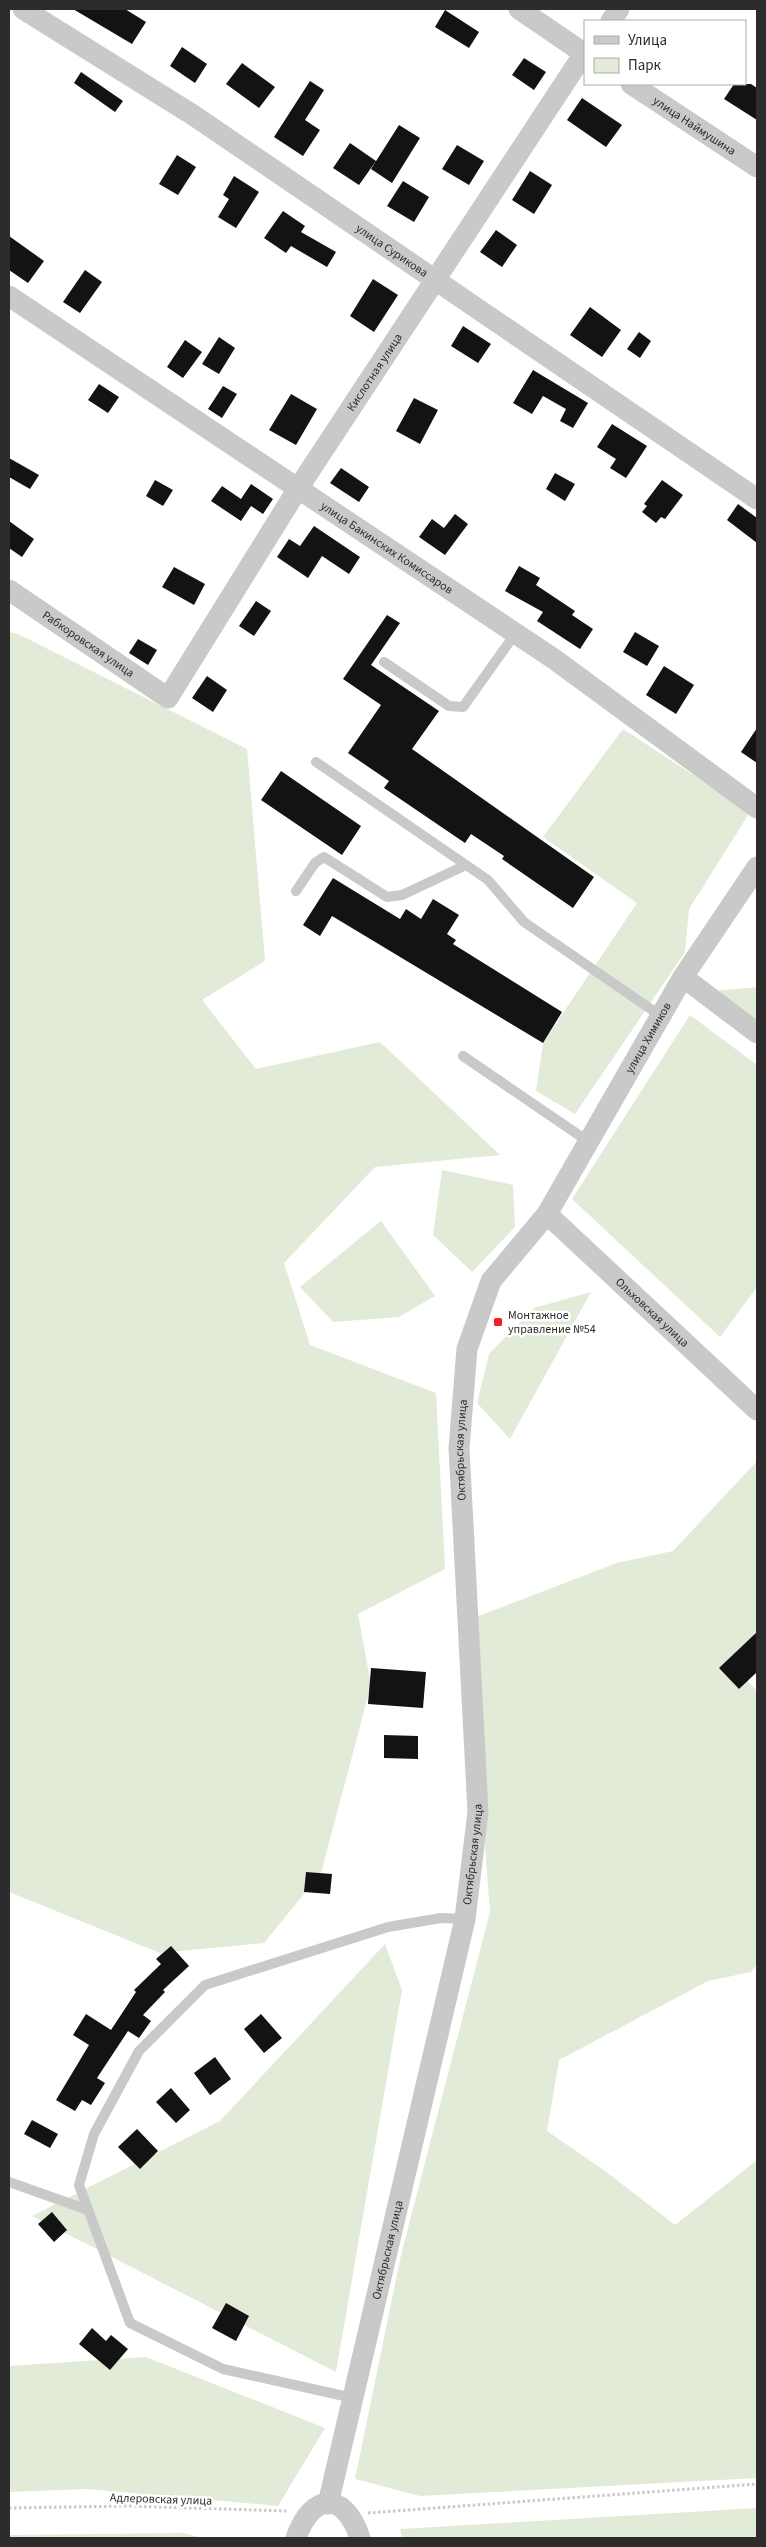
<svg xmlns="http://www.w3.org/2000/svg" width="766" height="2547" viewBox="0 0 766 2547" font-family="'Source Sans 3',sans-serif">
<rect width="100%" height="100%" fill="#fff"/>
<path fill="#e1ebd8" d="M9,632l9,2 229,115 18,212 -63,39 54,69 124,-27 120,113 -125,12 -91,96 26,82 126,48 9,176 -87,45 13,71 -50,188 -57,70 -104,10 -151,-61z
M623,729l127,83 -61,97 -4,43 -110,162 -39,-23 7,-48 94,-140 -94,-66z
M757,987v38l-44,-34z
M690,1015l67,50v222l-37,50 -148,-138z
M442,1170l71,15 2,42 -43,45 -39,-37z
M381,1221l54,75 -36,21 -66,5 -33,-35z
M591,1292l-81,147 -33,-36 12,-49 45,-46z
M757,1461v186l-21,21 21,23v273l-6,8 -43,9 -149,79 -12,71 58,40 70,54 82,-65v318l-337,18 -65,-17 46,-224 89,-343 -22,-292 149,-57 56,-12z
M385,1944l17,46 -66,382 -304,-156 188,-95z
M146,2357l179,71 -47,78 -191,-17 -78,3v-126z
M757,2508v30h-355l-2,-9z
M183,2533l19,5h-193v-3z"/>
<path fill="#131313" d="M73,9h52l21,13 -14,22z
M445,10l34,22 -10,16 -34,-21z
M182,47l25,17 -12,19 -25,-17z
M524,58l22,14 -12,18 -22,-15z
M242,63l33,24 -16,21 -33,-24z
M81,72l42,29 -8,11 -41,-29z
M310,81l14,9 -19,30 15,10 -17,26 -29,-19z
M734,84h17l6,4v32l-33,-21z
M582,98l40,27 -16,22 -39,-27z
M399,125l21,13 -28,45 -21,-14z
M350,143l26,18 -17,24 -26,-17z
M457,145l27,16 -15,24 -27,-16z
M177,155l19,12 -18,28 -19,-11z
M530,171l22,14 -18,29 -22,-14z
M234,176l25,16 -23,36 -18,-11 11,-18 -6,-4z
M403,181l26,16 -15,25 -27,-16z
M283,211l22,15 -4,6 35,20 -9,15 -36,-21 -5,7 -22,-15z
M496,230l21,15 -15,22 -22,-15z
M9,236l35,25 -16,22 -19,-13z
M85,270l17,12 -22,31 -17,-11z
M373,279l25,16 -24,37 -24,-16z
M590,307l31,23 -19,27 -32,-22z
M463,326l28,18 -13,19 -27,-17z
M639,332l12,9 -11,17 -13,-9z
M219,337l16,11 -16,26 -17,-10z
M185,340l17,12 -19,26 -16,-11z
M533,370l55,33 -15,25 -13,-7 6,-12 -23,-13 -11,18 -19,-11z
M99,384l20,13 -11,16 -20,-13z
M223,386l14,8 -15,24 -14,-9z
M291,394l26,15 -21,36 -27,-15z
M414,398l24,12 -18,34 -24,-13z
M612,424l35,22 -21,32 -16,-10 6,-9 -19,-12z
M9,458l30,17 -9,14 -21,-12z
M341,468l28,19 -10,15 -29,-19z
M555,473l20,11 -10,17 -19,-12z
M155,480l18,10 -10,16 -17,-10z
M662,480l21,15 -18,24 -4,-2 -5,6 -14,-11 5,-6 -3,-2z
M251,484l22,15 -10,15 -12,-8 -10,15 -30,-20 11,-15 19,13z
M738,504l19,14v25l-30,-23z
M455,514l13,10 -23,31 -26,-18 13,-18 12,9z
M9,521l25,18 -12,18 -13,-9z
M314,526l46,31 -11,17 -27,-18 -14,22 -31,-21 12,-18 11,7z
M519,566l21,12 -4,7 39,26 -3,4 21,14 -13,20 -43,-28 6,-9 -38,-21z
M174,567l31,17 -11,21 -32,-18z
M256,601l15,10 -17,25 -15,-10z
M387,615l13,8 -29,42 68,46 -27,38 182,128 -21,31 -71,-49 2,-3 -33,-22 -6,9 -81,-55 5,-7 -41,-28 33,-48 -38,-26z
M635,632l24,14 -12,20 -24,-14z
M138,639l19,11 -9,15 -19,-12z
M664,666l30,19 -18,29 -30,-19z
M207,676l20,14 -14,22 -21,-14z
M757,728v35l-16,-11z
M281,771l80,55 -19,29 -81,-55z
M333,878l67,41 6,-10 15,10 12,-20 26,16 -12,19 9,6 -3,4 109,68 -19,31 -211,-127 -12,20 -17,-11z
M757,1632v40l-18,17 -20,-21z
M371,1668l55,4 -3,36 -55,-4z
M384,1735l34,1v23l-34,-1z
M306,1872l26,2 -2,20 -26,-2z
M171,1946l18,20 -26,24 2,2 -22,23 8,6 -12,17 -11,-7 -31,47 8,5 -14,22 -9,-5 -7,11 -19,-11 33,-55 -16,-10 13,-21 25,16 25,-38 -2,-2 27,-26 -5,-5z
M261,2014l21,24 -18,15 -20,-24z
M215,2057l16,22 -21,16 -16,-22z
M171,2088l19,22 -14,13 -20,-21z
M32,2120l26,14 -8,14 -26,-14z
M137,2129l21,22 -18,18 -22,-22z
M52,2212l15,18 -13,12 -16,-18z
M226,2303l23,13 -13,25 -24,-13z
M92,2328l14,13 5,-6 17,14 -18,21 -31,-26z"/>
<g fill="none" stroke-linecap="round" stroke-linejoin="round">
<path stroke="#c9c9c9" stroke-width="3" stroke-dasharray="2.5 2.5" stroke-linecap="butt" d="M9,2508l117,-2 161,5
M368,2513l389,-29"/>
<path stroke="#c9c9c9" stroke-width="10" d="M384,662l65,44 14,1 52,-73
M316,762l172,118 36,42 137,94
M296,891l19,-28 9,-6 63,40 15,-2 64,-30
M463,1056l126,86
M9,2182l79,28
M353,2398l-130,-29 -93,-46 -51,-138 15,-51 45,-83 66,-66 183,-58 53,-9 24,1"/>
<g stroke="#c9c9c9" stroke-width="21">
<path id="s1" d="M23,9l170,106 564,384"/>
<path d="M519,9l66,45"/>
<path d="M611,21l8,-12"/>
<path id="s2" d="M631,84l126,83"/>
<path id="s3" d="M9,296l545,363 203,149"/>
<path id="s4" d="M9,590l159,108 129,-208 288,-438"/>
<path d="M683,977l74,56"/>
<path id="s5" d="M547,1214l210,196"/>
<path id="s6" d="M328,2504l137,-585 13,-107 -19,-364 8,-99 24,-68 56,-67 136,-237 74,-110"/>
<path d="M296,2538c16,-46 49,-47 64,0"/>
</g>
</g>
<rect fill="#f22020" stroke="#fff" stroke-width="2" x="493" y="1317" width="10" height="10" rx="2.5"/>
<g text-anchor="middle" stroke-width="5" stroke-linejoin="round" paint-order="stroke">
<g font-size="12" fill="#2c2c2c" stroke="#fff">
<text dy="4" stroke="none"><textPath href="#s2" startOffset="76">улица Наймушина</textPath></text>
<text dy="4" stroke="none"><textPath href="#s1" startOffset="441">улица Сурикова</textPath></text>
<text dy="4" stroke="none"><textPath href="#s4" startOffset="578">Кислотная улица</textPath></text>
<text dy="4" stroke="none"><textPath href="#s3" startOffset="454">улица Бакинских Комиссаров</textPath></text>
<text dy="4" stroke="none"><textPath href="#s4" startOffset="96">Рабкоровская улица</textPath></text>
<text dy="4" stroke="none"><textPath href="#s6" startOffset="1535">улица Химиков</textPath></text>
<text dy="4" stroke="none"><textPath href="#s5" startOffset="144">Ольховская улица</textPath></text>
<text dy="4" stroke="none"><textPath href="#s6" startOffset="1071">Октябрьская улица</textPath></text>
<text dy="4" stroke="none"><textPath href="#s6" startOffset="666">Октябрьская улица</textPath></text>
<text dy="4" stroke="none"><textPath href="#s6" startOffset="261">Октябрьская улица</textPath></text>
<text transform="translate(161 2499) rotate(2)" y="4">Адлеровская улица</text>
</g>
<g font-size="12" fill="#2c2c2c" stroke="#fff" text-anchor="start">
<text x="508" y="1319">Монтажное<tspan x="508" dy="14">управление №54</tspan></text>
</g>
</g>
<rect width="766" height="2547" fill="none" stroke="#2c2c2c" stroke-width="20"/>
<rect x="584" y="20" width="162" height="65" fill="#ffffff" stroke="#ababab"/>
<rect x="594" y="36" width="25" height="8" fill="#c9c9c9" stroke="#ababab"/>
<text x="628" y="45" font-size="15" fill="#2c2c2c">Улица</text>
<rect x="594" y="58" width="25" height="15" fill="#e1ebd8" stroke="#ababab"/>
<text x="628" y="70" font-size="15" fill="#2c2c2c">Парк</text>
</svg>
